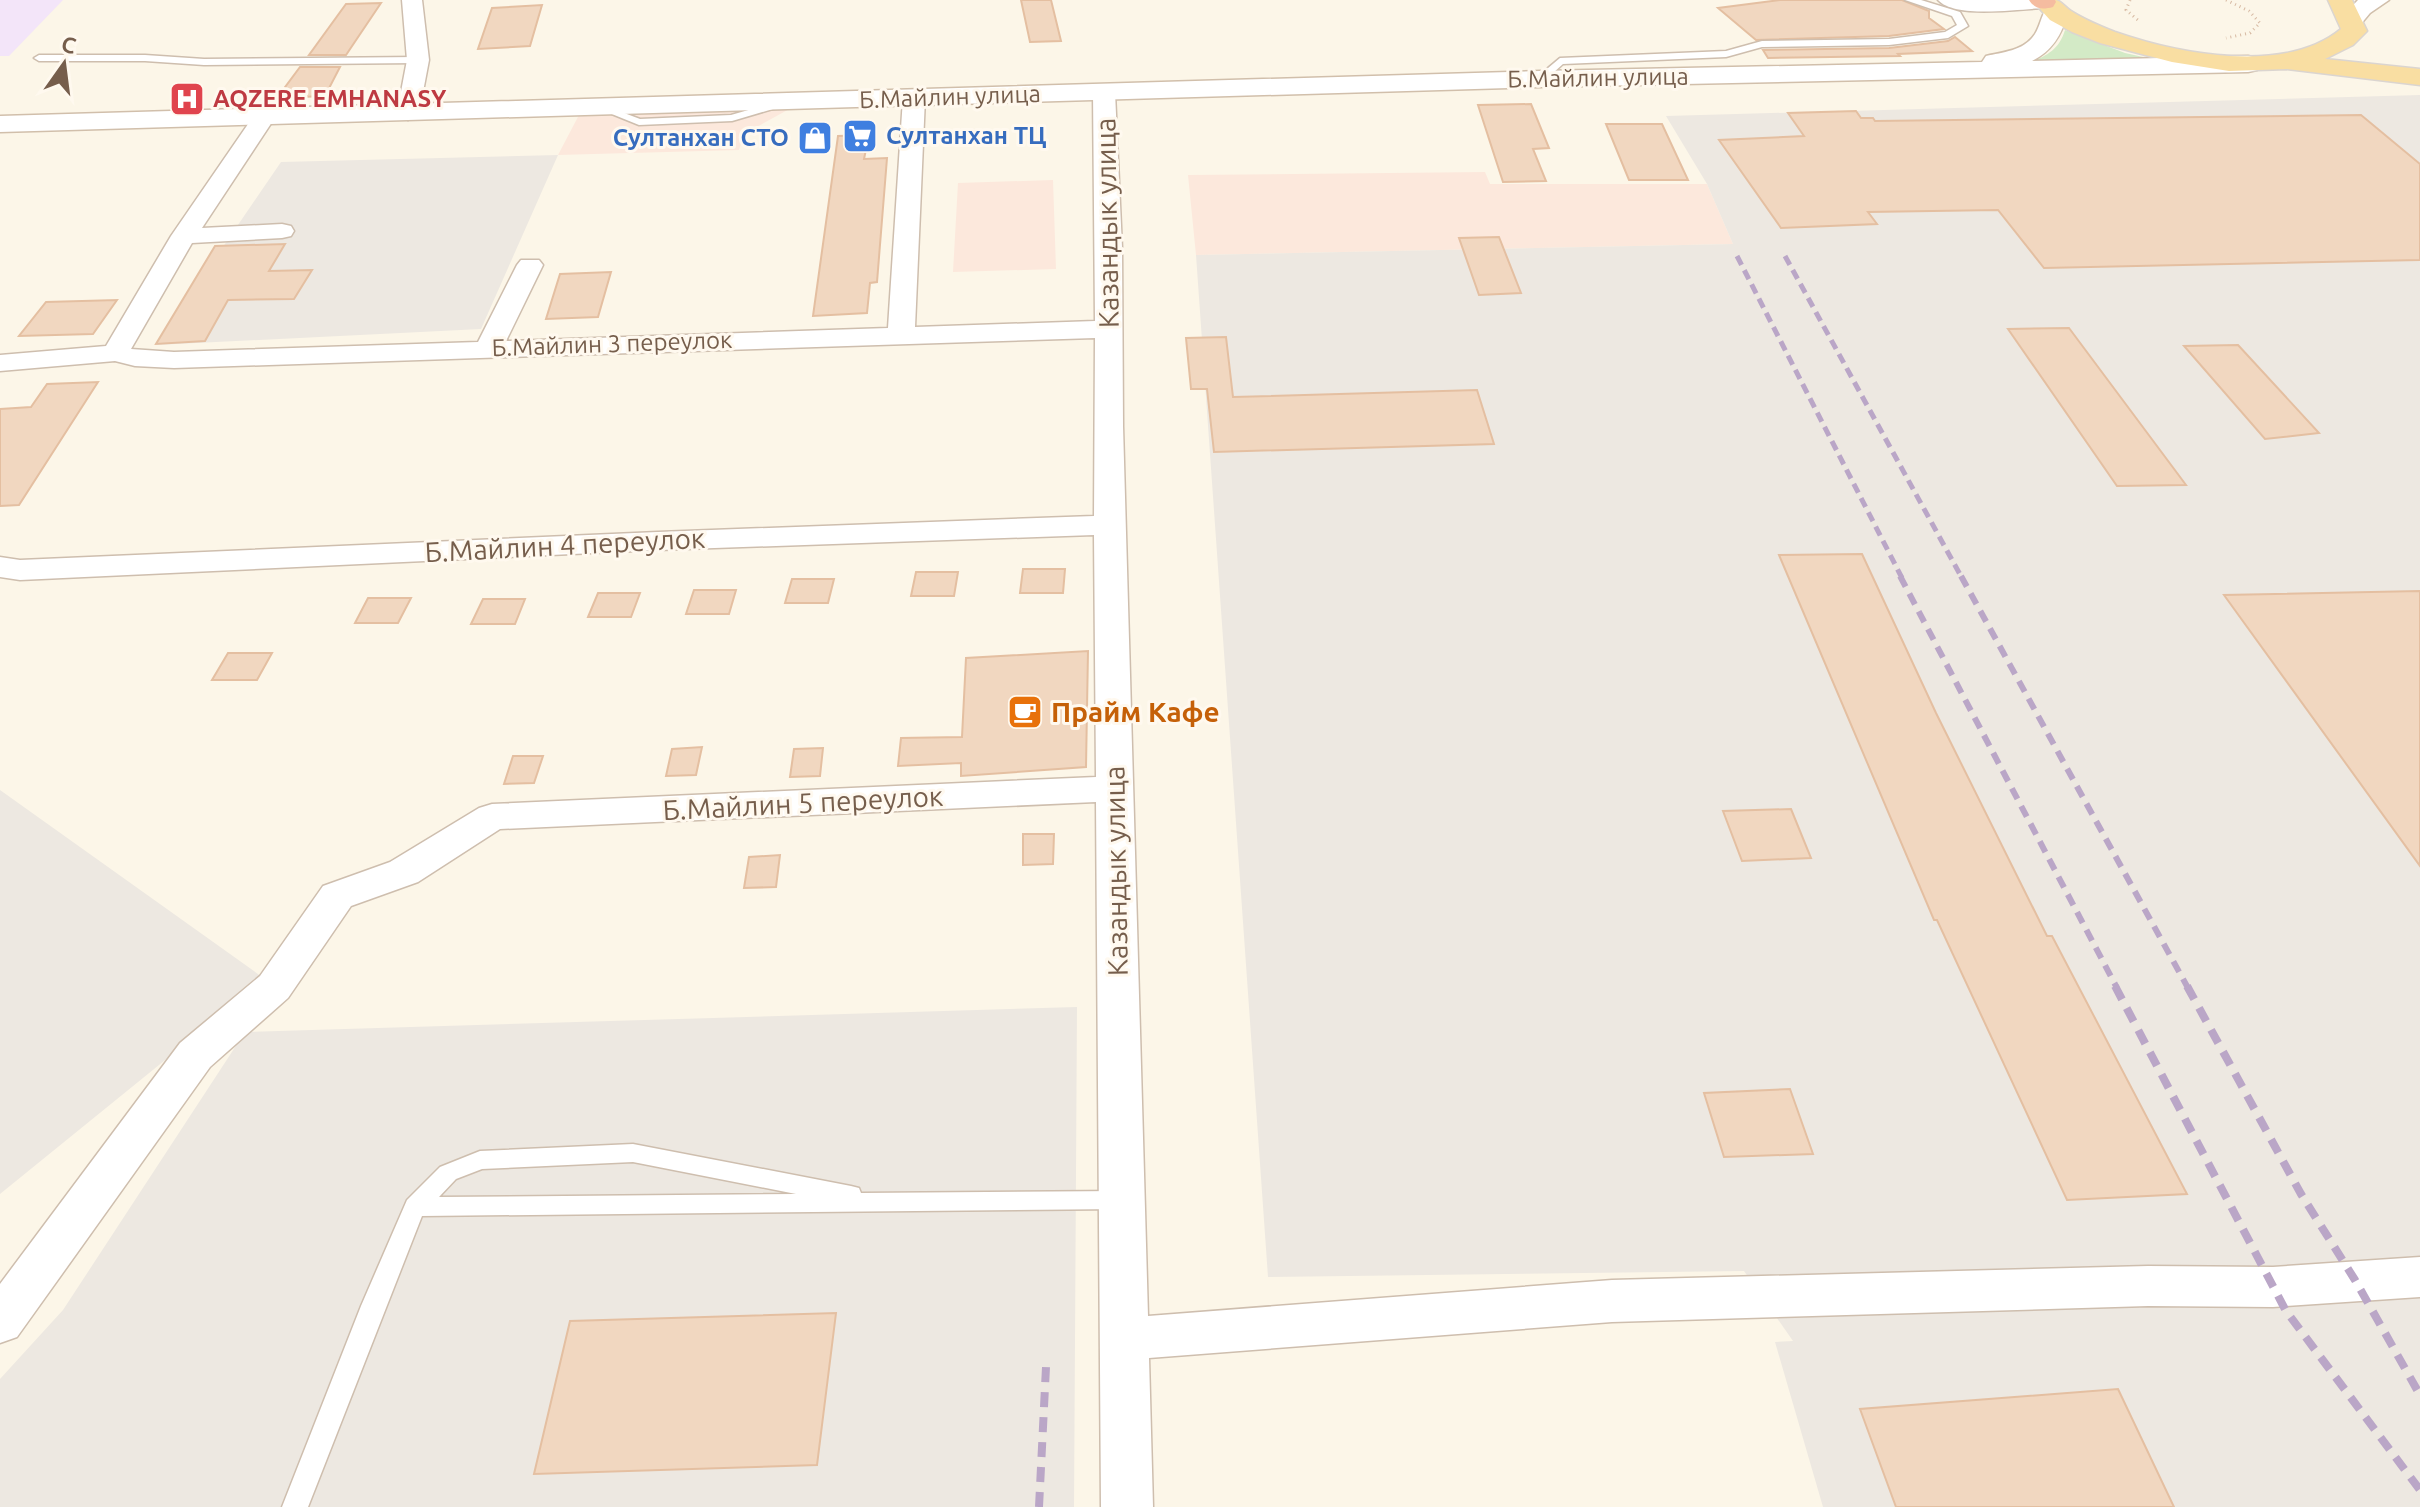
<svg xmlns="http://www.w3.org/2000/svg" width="2420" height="1507" viewBox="0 0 2420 1507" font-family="Ubuntu,sans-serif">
<rect width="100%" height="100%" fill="#fcf6e8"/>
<path fill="#fce8dc" d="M793,107l-49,27 -5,16 -181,5 22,-42z
M1485,172l5,12h217l26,60 -537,11 -8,-80z
M1053,180l3,89 -103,3 5,-89z"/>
<path fill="#ede8e1" d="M2420,95v1412h-597l-48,-165 18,-1 -49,-70 -476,6 -72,-1022 537,-11 -26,-60 -41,-68z
M558,155l-77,174 -325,16 125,-183z
M0,790l265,189 -265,215z
M1077,1007l-3,500h-1074v-128l63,-69 182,-278z"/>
<path fill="#f3e5f9" d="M0,0h63l-54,56h-9z"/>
<path fill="#d3eac6" d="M2065,30l60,23 36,8 -138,4c20,-8 35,-12 42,-35z"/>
<path fill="#f1d7c0" stroke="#e4bfa1" stroke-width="2" d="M1021,0h30l10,41 -31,1z
M1780,0h122l27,11v7l15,11 -55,7 -133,4 -38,-32z
M381,3l-35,52h-37l37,-51z
M542,5l-12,41 -52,3 14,-41z
M1955,37l17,14 -74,3 2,2 -132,2 -5,-8 126,-2 59,-7z
M300,67h40l-15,29 -48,2z
M1531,104l18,44 -16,1 13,32 -43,1 -25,-77z
M1856,111l5,7h12l2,3 486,-6 59,49v96l-376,8 -46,-58 -130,2 9,12 -96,4 -62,-88 85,-4 -16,-23z
M1606,124h56l26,56h-59z
M869,135l-5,24 23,-1 -10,124 -7,1 -3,30 -54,3 25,-180z
M1499,237l22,56 -42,2 -20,-57z
M285,244l-16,27 43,-1 -18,29 -66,1 -23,41 -49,3 59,-98z
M611,272l-13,45 -52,2 14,-45z
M117,300l-24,34 -74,2 27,-34z
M2069,328l117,157 -69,1 -109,-157z
M1226,337l7,60 244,-7 17,54 -280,8 -7,-63h-16l-5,-51z
M2238,345l81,88 -54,6 -81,-93z
M98,382l-79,123 -19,1v-97l31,-2 16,-23z
M1862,554l74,159 111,223h5l135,258 -120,6 -130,-280h-3l-155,-365z
M1023,569h42l-2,24h-43z
M916,572h42l-4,24h-43z
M792,579h42l-6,24h-43z
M694,590h42l-7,24h-43z
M2420,591v275l-196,-271z
M598,593h42l-9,24h-43z
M368,598h43l-13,25h-43z
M483,599h42l-10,25h-44z
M1088,651l-2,116 -125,9v-13l-63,3 3,-28 61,-1 4,-79z
M228,653h44l-15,27h-45z
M702,747l-6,28 -30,1 6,-27z
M823,748l-3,28 -30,1 4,-28z
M513,756h30l-9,27 -30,1z
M1791,809l20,49 -69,3 -19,-50z
M1023,834h31l-1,30 -30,1z
M780,855l-4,32 -32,1 5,-31z
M1790,1089l23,65 -89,3 -20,-64z
M836,1313l-19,152 -283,9 36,-153z
M2118,1389l56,118h-278l-36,-98z"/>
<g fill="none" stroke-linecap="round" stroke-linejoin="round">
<g stroke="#cebeae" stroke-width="3">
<path id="lane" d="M1905,0h16l39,12 8,14 -20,12 -59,7 -127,2 -36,10 -163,7 -19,17 -9,-2 25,-21 166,-7 36,-10 127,-2 56,-7 12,-7 -5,-9z
M145,55l59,4 214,-2 5,3 -5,3 -214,2 -59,-4h-106l-5,-3 5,-3z
M779,101l6,3 -2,2 -51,15 -93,4 -42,-17 6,-3 37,14 91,-4z
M633,1144l218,42 8,2 2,5 260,-2 8,2 3,7 -3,7 -8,2 -699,7 -114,291h-26l79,-201 46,-106 33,-33 40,-16zM633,1162l163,32 -357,3 17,-18 26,-10z"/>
</g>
<g stroke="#cebeae" stroke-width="3">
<path id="street" d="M402,0h20l7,60 -10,53 -11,7 -11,-7 10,-53z
M1938,0h115l1,2 -10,6c-25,1 -89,11 -106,-8z
M1104,85l11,7 7,156 1,178 25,890 464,-36 536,-14 125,1 147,-10v40l-147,10 -125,-1 -536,16 -463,36 4,149h-52l-5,-705 -596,27 -82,53 -67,24 -63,92 -78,69 -193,270 -17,6v-59l180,-241 80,-67 63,-90 67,-24 89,-54 13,-4 604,-27 -2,-242 -436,15 -638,30 -20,-3v-20l20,3 638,-28 436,-16 1,-178 -921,30 -39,-2 -20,-5 -115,10v-16l106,-9 65,-110 86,-125 8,-2 11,7 -74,112 80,-4 9,2 3,5 -3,5 -9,2 -90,5 -61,106 43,3 304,-10 39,-77 4,-5h18l4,5 -37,76 382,-13 15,-230 11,-7 11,7 -10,229 180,-6 -2,-229z"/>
</g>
<g stroke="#d1bfab" stroke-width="3">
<path id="secondary" d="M2358,0h31l-19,13 -10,12h-18l-3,-5z
M2055,7l9,2 3,5c-5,21 -15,37 -35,47l216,-5 9,2 4,6 -4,6 -9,2 -708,15 -1540,45v-16l1540,-45 442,-9 4,-6c17,-4 38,-5 49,-22 5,-8 6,-17 11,-25z"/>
</g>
<g stroke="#dbd5d0" stroke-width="3">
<path id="primary" d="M2032,0c7,0 18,0 24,0 5,1 10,8 15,11 14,9 29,15 44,21 63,22 171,43 226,-3l-13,-29h24l15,31 -14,14 -28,14 95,10v16l-133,-16 -58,2 -57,-9 -72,-19 -28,-11 -22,-12z"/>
</g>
<g stroke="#dbd5d0" stroke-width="3">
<path id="highway" d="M2029,0h26l1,2 -3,5c-11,3 -18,2 -24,-7z"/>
</g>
<path stroke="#d7baa3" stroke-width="3" stroke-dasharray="1 4" stroke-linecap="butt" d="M2130,0l-4,10 13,11
M2226,0l23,11 11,12 -10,10 -24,5"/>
<use href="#lane" fill="#fff" fill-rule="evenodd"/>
<use href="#street" fill="#fff" fill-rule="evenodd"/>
<use href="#secondary" fill="#fff" fill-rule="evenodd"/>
<use href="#primary" fill="#f9dea2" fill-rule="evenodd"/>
<use href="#highway" fill="#f5bca0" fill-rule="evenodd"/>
<path stroke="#baa6c7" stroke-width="5" stroke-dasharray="10 6" stroke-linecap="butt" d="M1737,256l165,322
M1785,256l177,322"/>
<path stroke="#baa6c7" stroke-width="6" stroke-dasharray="12 8" stroke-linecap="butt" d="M1900,576l217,412
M1961,576l227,412"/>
<path stroke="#baa6c7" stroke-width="8" stroke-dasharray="15 10" stroke-linecap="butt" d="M2115,986l171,325 134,179
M2187,986l114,208 54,86 65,115
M1039,1507l7,-140"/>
</g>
<defs>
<g id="hospital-square" transform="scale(1.8)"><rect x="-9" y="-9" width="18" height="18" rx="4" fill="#e0444e" stroke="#fff9ef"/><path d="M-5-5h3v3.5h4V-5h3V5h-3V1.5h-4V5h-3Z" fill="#fff"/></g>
<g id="supermarket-square" transform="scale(1.8)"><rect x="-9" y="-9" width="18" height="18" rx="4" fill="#3f7fe0" stroke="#fff9ef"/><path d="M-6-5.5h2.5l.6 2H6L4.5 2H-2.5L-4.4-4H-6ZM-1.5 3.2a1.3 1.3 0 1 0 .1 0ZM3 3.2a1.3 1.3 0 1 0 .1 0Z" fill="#fff"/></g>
<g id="shop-square" transform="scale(1.8)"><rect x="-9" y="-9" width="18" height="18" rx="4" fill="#3f7fe0" stroke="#fff9ef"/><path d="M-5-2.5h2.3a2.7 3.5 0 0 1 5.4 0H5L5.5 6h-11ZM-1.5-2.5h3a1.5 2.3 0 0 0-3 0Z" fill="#fff"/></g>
<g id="cafe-square" transform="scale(1.8)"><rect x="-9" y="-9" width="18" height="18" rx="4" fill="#e8710a" stroke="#fff9ef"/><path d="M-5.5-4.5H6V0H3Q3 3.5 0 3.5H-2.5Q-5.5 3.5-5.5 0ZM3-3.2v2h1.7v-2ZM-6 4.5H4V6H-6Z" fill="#fff"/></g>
</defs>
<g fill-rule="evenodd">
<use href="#hospital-square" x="187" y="99"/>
<use href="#supermarket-square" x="860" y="136"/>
<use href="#shop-square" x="815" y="138"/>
<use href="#cafe-square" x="1025" y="712"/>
</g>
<g text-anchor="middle" stroke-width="6" stroke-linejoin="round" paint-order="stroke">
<g font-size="24" fill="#765e4c" stroke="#fff9ef">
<text transform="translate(1598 78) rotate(-1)" y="8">Б.Майлин улица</text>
<text transform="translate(950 97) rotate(-2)" y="8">Б.Майлин улица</text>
<text transform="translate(612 344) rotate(-2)" y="8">Б.Майлин 3 переулок</text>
</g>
<g font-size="24" font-weight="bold" fill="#be3a42" stroke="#fff9ef" text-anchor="start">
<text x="213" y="107">AQZERE EMHANASY</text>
</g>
<g font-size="24" font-weight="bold" fill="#366cbe" stroke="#fff9ef" text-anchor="start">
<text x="886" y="144">Султанхан ТЦ</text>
<text x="789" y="146" text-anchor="end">Султанхан СТО</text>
</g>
<g font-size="28" fill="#765e4c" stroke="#fff9ef">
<text transform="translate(1107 223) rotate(-91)" y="10">Казандык улица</text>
<text transform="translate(565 545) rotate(-3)" y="10">Б.Майлин 4 переулок</text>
<text transform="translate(803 803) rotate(-3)" y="10">Б.Майлин 5 переулок</text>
<text transform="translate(1116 871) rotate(-91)" y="10">Казандык улица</text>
</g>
<g font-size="28" font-weight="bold" fill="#c56008" stroke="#fff9ef" text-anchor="start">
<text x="1051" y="722">Прайм Кафе</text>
</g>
</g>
<g transform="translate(64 64) rotate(14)" stroke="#fff9ef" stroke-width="6" paint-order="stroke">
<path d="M0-6L14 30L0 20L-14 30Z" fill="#765e4c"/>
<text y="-12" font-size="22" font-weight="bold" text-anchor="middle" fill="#765e4c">С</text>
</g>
</svg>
